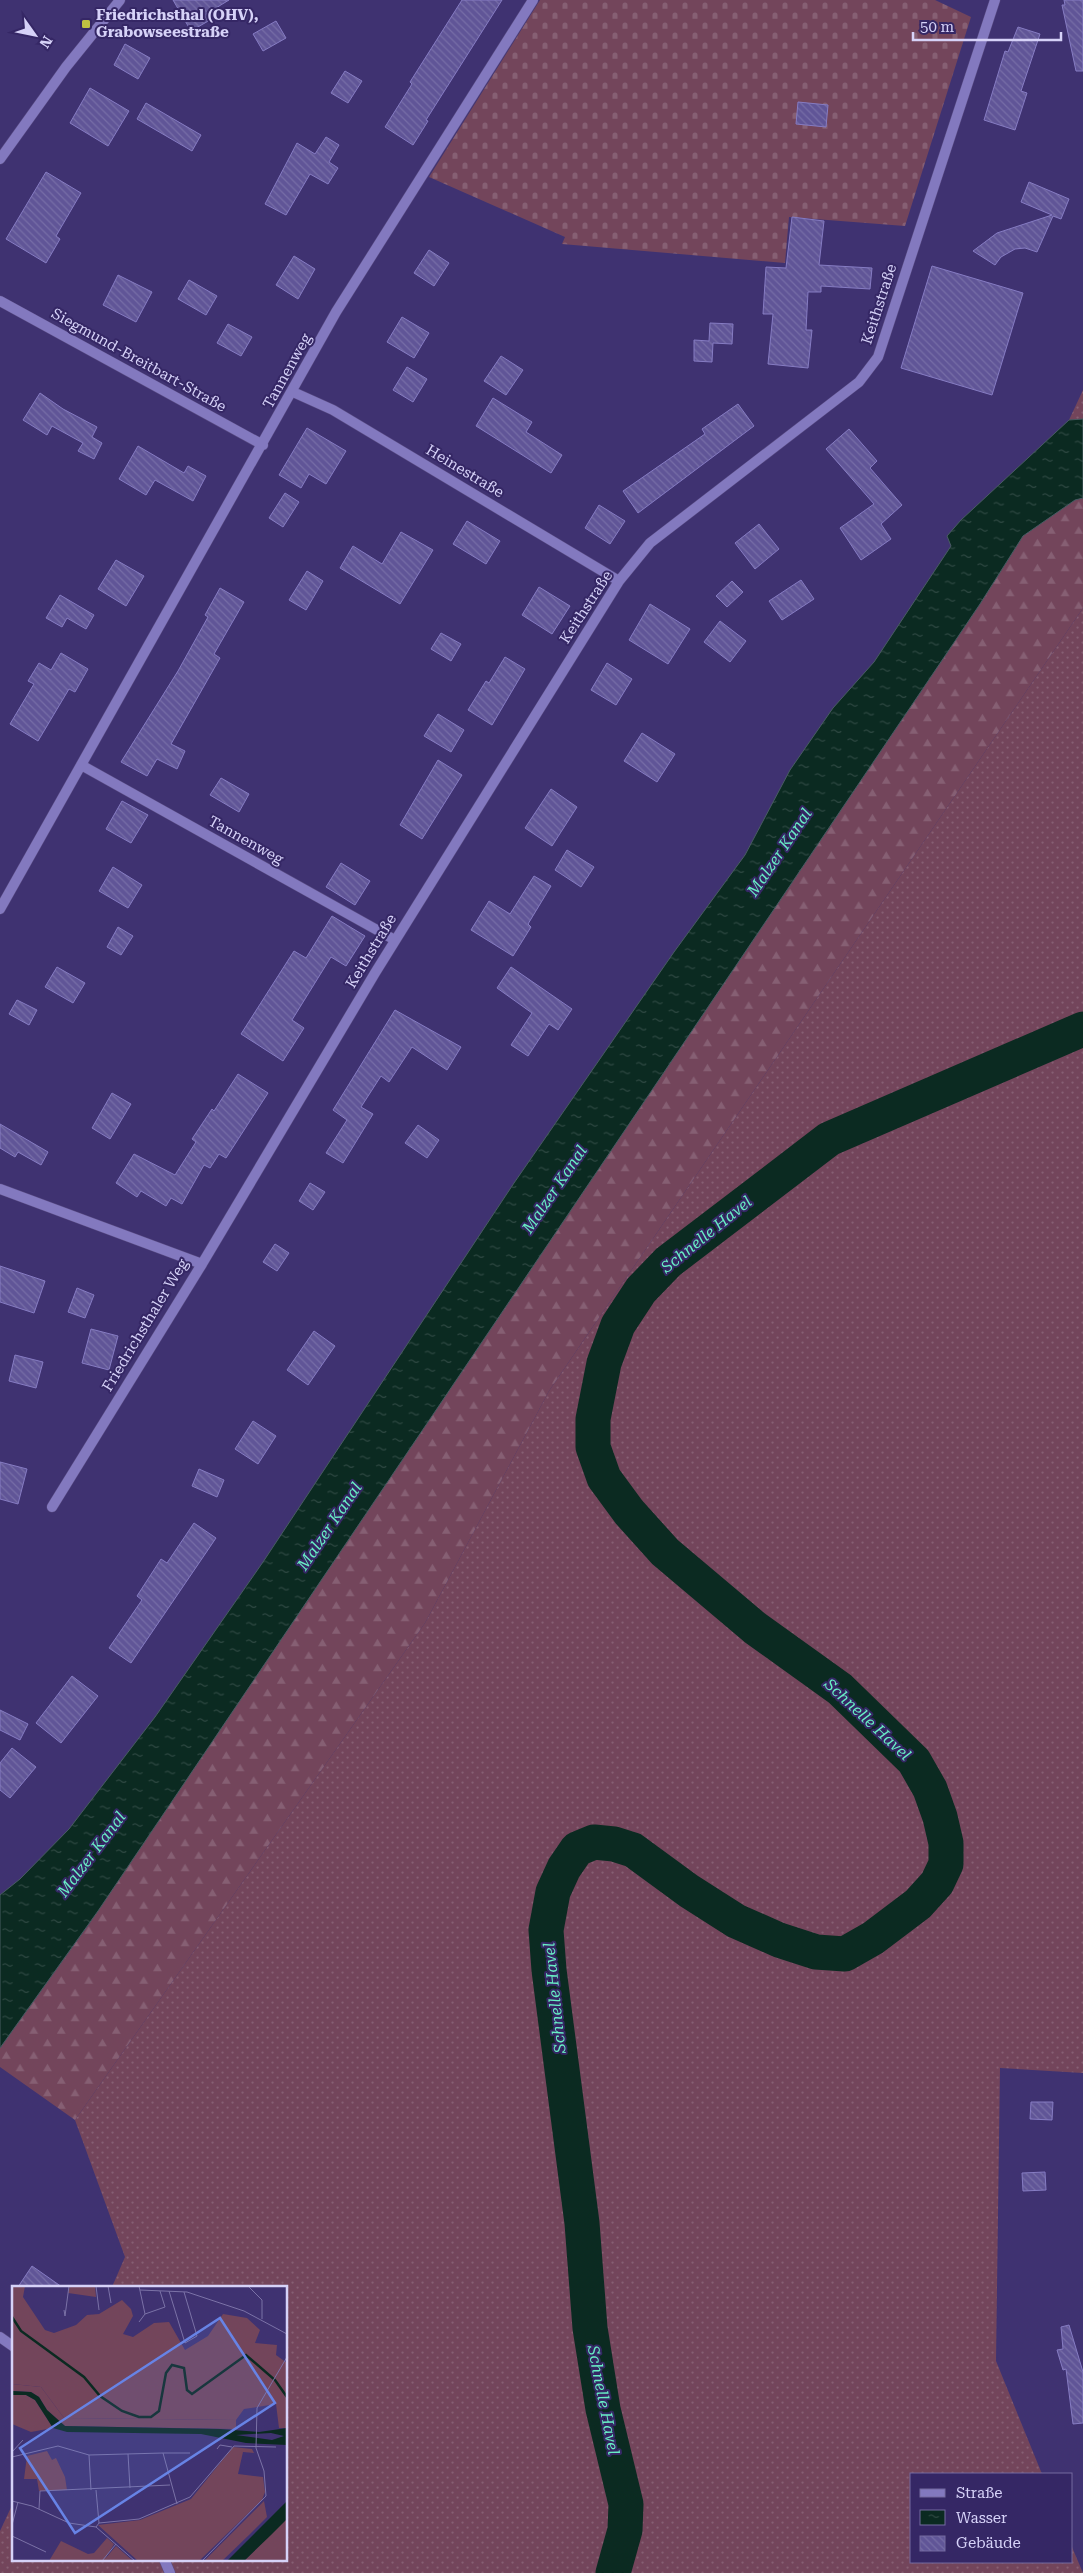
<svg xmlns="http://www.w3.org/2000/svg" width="1083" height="2573" viewBox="0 0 1083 2573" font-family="'Roboto Serif',serif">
<defs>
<pattern id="grass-dots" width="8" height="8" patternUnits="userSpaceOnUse" patternTransform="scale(1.25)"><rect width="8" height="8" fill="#73455b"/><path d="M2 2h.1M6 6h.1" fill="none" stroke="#865f73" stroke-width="1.8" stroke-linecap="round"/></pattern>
<pattern id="forest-firs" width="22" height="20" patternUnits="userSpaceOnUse" patternTransform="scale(1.25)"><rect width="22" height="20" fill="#73455b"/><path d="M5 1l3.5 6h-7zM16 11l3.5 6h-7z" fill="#865f73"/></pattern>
<pattern id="cemetery-stones" width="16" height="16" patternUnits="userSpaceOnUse" patternTransform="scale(1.25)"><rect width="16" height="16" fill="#73455b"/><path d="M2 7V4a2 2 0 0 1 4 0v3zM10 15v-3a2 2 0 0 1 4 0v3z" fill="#865f73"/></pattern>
<pattern id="water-ripples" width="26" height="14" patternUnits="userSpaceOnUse" patternTransform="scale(1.25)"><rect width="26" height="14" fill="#0b2a21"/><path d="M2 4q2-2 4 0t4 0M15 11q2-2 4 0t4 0" fill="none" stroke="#2e4842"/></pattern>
<pattern id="building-back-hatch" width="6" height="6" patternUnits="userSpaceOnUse" patternTransform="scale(1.25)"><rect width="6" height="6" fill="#605597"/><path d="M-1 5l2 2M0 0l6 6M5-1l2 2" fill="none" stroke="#766da6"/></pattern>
</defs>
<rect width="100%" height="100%" fill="#3f3271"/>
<path fill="url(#grass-dots)" d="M1083,390v29l-14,1z
M1083,608v1465l-83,-5 -4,293 46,113h-130v88h160v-15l11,26h-1083v-42l14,-30v58h272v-272h-174l13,-30 -50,-137 350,-497 124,-232z"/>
<path fill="url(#forest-firs)" d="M1083,498v110l-534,783 -124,232 -350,497 -75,-53v-19l89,-124 891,-1320 43,-68 52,-36z"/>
<path fill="url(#cemetery-stones)" d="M540,0h395l36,17 -66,209 -116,-9 -4,46 -223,-19 3,-7 -136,-60z"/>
<path fill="url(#water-ripples)" stroke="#485c62" d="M1083,419v79l-8,2 -52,36 -43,68 -882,1307 -98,137v-153l20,-16 49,-50 86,-112 108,-155 251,-379 160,-231 71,-97 45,-85 43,-62 41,-46 77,-116 -4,-10 14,-16 108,-100z"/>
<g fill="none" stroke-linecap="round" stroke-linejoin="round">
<path stroke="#0b2a21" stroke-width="35" d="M613,2573l12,-43 1,-26 -23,-95 -13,-81 -8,-105 -33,-253 -3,-40 7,-38 11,-24 13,-19 17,-7 20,2 19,6 56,41 47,30 43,19 37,12 29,2 28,-16 45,-34 19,-21 9,-19v-21l-6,-26 -10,-28 -16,-28 -74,-72 -85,-61 -90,-76 -36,-40 -25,-34 -11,-31v-28l11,-56 14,-38 23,-35 27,-28 161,-123 254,-110"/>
</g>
<path fill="url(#building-back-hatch)" stroke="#867cc3" d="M173,0h56l-23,14 4,6 -19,11z
M462,0h40l-76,120 2,1 -15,24 -28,-18 27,-43 -2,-2z
M1064,0h19v71h-7l-14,-66h3z
M276,21l10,17 -23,13 -10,-17z
M1018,27l22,7 -19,57 6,2 -12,37 -31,-10 21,-69 3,1z
M125,44l25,14 -12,21 -24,-14z
M345,71l17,10 -14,22 -17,-10z
M90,88l39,23 -21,35 -38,-23z
M798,102l30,3 -2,22 -30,-3z
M146,103l55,32 -9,16 -55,-32z
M326,137l13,8 -10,17 9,6 -10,16 -18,-10 -24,41 -21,-11 32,-61 18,11z
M46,172l35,21 -25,43 4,3 -14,24 -40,-24z
M1029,182l40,17 -8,20 -8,-3 -16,36 -12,-4 -10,1 -14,8 -6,8 -22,-14 24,-18 55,-18 -31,-13z
M792,217l32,4 -5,44 53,3 -2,21 -49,-3v6h-13l-2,38h6l-4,38 -40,-4 5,-50h-10l3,-47 20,1z
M429,250l20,13 -15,23 -20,-13z
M294,256l21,13 -17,30 -22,-14z
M932,266l91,27 -31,102 -91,-27z
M118,275l34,17 -16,30 -33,-17z
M189,280l28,16 -11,19 -28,-16z
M402,317l27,16 -15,25 -27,-16z
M710,323l23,1 -1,20 -19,-1 -1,19 -18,-1v-21l15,1z
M228,324l24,13 -11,19 -24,-13z
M501,356l22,14 -17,25 -22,-14z
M407,367l20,12 -14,23 -20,-12z
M40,393l23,16 34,18 -5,10 10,6 -8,16 -16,-8 5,-8 -31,-17 -5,9 -24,-15z
M493,398l39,24 -6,10 36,23 -11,18 -75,-47z
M738,404l16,22 -116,87 -15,-22 82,-57 -3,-5z
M307,428l39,23 -20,33 -17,-10 -8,14 -22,-13z
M849,429l28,32 -7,7 32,37 -21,19 10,15 -30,21 -21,-32 34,-24 -48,-55z
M138,446l46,27 4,-7 18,10 -13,25 -38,-21 -9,15 -27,-16z
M285,493l14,9 -16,25 -14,-9z
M599,505l26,16 -15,23 -25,-16z
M467,521l33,20 -14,23 -33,-20z
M759,524l20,25 -24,20 -20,-26z
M401,532l32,18 -33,54 -60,-36 13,-22 29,18z
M116,560l28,16 -18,30 -28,-17z
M307,571l16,10 -17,29 -17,-10z
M801,580l13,19 -32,21 -13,-19z
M732,581l11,11 -16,15 -11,-11z
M539,587l31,19 -18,28 -30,-19z
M220,588l24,14 -30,52 6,4 -49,86 14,7 -8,18 -20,-10 -10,17 -26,-14 57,-91 30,-54 -3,-2z
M60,595l34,20 -8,14 -19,-11 -5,9 -16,-9z
M650,604l40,25 -22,35 -39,-24z
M720,621l26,20 -16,21 -26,-20z
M441,633l20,11 -10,17 -20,-12z
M61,653l27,16 -13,23 -6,-3 -31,52 -28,-17 24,-40 -6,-3 11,-18 12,7z
M505,657l20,12 -33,56 -24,-15 18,-29 3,2z
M607,663l25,16 -16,26 -25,-15z
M438,714l26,16 -13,22 -27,-16z
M642,733l33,21 -18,28 -33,-21z
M438,760l24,15 -40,64 -22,-14z
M221,778l28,16 -10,18 -29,-17z
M551,789l26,18 -25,39 -27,-18z
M122,801l26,14 -17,28 -25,-14z
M567,850l27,17 -13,20 -26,-17z
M341,863l29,18 -15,24 -29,-18z
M113,867l29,18 -14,23 -29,-17z
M534,876l17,10 -23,38 3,3 -18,29 -42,-26 18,-29 21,13z
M332,916l33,20 -19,30 -15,-9 -39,63 12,8 -21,33 -42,-27 53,-83 12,7z
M118,927l15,9 -12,19 -14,-8z
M57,967l28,16 -12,20 -28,-16z
M511,967l61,42 -14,21 -9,-6 -21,32 -17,-11 21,-32 -35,-25z
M17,1000l20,10 -8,15 -20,-11z
M395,1010l66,37 -14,23 -35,-23 -23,35 -8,-6 -20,31 12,7 -30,49 -17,-10 21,-33 -14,-10z
M238,1074l30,19 -42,65 -7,-4 -9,14 -6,-3 -22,39 -11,-6 -5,8 -25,-15 -4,6 -21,-14 18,-29 41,21 21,-33 -4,-3 20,-30 2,2z
M112,1093l19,11 -21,35 -18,-11z
M0,1124l48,28 -7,13 -23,-13 -3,5 -15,-9z
M418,1125l21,15 -12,18 -22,-15z
M310,1183l15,9 -12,18 -14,-9z
M275,1244l14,9 -12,18 -14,-9z
M0,1266l45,15 -11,32 -34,-11z
M77,1288l17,7 -9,23 -17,-6z
M91,1329l27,7 -9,34 -27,-7z
M314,1331l21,15 -27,39 -21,-15z
M15,1355l28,7 -7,26 -27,-7z
M253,1421l23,15 -18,28 -23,-15z
M0,1462l27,7 -9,35 -18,-5z
M199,1469l25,11 -7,17 -25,-11z
M194,1523l22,15 -85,125 -22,-15 33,-48 -5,-4 24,-37 6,4z
M72,1676l26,20 -37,47 -25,-20z
M0,1710l28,14 -8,16 -20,-10z
M12,1748l24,19 -26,31 -10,-8v-27z
M1031,2102h22l-1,18 -22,-1z
M1045,2172l1,18 -23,1 -1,-18z
M32,2266l30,21h-44z
M1069,2325l14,47v51l-10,1 -7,-55 -3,1 -6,-20 6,-1 -2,-22z"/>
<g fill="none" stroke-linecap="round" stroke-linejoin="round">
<g stroke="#584b82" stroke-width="11">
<path id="street" d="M0,159l66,-92 54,-67
M0,301l263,144
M293,392l40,18 286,171
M81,765l314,175
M0,909l336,-597 197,-312
M0,1189l202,75 -150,243
M202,1264l173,-291 244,-392 31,-38 209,-161 19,-25 117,-357
M0,2337l14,10
M164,2559l6,14"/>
</g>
<use href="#street" stroke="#8379bf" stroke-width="10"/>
</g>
<rect fill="#bebf42" stroke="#352765" stroke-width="2" x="81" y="19" width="10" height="10" rx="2.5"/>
<g text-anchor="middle" stroke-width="4" stroke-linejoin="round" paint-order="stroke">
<g font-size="15" font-weight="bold" fill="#d6d2f8" stroke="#352765" text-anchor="start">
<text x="96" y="20">Friedrichsthal (OHV),<tspan x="96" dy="17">Grabowseestraße</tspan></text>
</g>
<g font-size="15" fill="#d6d2f8" stroke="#352765">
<text transform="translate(879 304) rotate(-72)" y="5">Keithstraße</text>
<text transform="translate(139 360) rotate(29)" y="5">Siegmund-Breitbart-Straße</text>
<text transform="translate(287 371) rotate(-61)" y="5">Tannenweg</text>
<text transform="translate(465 471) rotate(31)" y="5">Heinestraße</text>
<text transform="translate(586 607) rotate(-57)" y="5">Keithstraße</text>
<text transform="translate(246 840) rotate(29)" y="5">Tannenweg</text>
<text transform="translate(371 951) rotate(-59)" y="5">Keithstraße</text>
<text transform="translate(145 1325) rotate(-59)" y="5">Friedrichsthaler Weg</text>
</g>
<g font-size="16" font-style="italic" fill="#68eec4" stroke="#352765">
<text transform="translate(779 852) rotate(-56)" y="6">Malzer Kanal</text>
<text transform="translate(554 1189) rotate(-56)" y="6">Malzer Kanal</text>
<text transform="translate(706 1234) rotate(-39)" y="6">Schnelle Havel</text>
<text transform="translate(329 1526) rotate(-56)" y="6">Malzer Kanal</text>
<text transform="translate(868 1719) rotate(43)" y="6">Schnelle Havel</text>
<text transform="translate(91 1854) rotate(-53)" y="6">Malzer Kanal</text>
<text transform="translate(554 1998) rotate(-96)" y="6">Schnelle Havel</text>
<text transform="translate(604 2400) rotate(79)" y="6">Schnelle Havel</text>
</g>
</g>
<g transform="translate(12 2286)">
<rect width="275" height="275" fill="#3f3271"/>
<path d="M0,0h13l-2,11 22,33 9,3 22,-8 11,-10 12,-1 23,-14 9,9 2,7 -10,18 10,3 21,-14 15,-1 16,28 23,-14 15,-22 24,4 13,12 -5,13 22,2 -1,10 11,8v65h-8l-3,-24 -32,5 -8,11 -172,-2 -23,-31 -29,-3zM0,109h14l9,5 18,28 -22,4 -19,-8z" fill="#73455b"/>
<path d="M58,0h25l1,11 -28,-4zM0,98l29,3 23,31 172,2v9l-171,-3 -18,-16 -8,-13 -8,-5 -19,-1zM221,161l19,2 2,4 -11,-1 -5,22 25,3 2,15 -3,8 -63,61h-61l-40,-36 42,-5 51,-21zM252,215l3,16 -18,18 -27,26h-18zM275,233v42h-43l40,-40zM95,252l7,6 -9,15 11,-13 17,15h-84l12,-20 27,13 6,-1z" fill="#73455b"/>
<path d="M35,165l5,9 4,-2 9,19 2,13 -28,1 -2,-12h-13l3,-23z" fill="#73455b"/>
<path d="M0,105l19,1 8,5 8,13 18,16 155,3 39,3 28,-4v17l-41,-2 -45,-9 -134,-2 -14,-4 -18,-28 -9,-5h-14zM259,147l13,3 -12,4 -36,-5zM275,215v18l-16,16 -27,26h-17z" fill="#0b2a21" fill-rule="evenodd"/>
<path fill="none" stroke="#0b2a21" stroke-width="2.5" d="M0,31l9,14 63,46 16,19 22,15 17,6h12l8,-6 7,-38 6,-8 12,3 3,22 5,4 54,-39 29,25 12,17"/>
<path fill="none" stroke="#7b72a7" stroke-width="1" d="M84,0l3,24M96,0l3,17M236,0l14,14v19M128,4l47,2 57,19 43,23M157,5l16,52 12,-7 -13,-44M52,24l1,6 4,-30M133,28l20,-7 -5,-16M127,36l6,-8 -6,-28M205,163l3,-4 12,2M0,166l11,-12M116,168l2,34M77,169l2,35M0,171l46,-11 31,9 74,-2M84,204l3,33M0,215l20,5 37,17 27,4 39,34M165,218l-14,-51h27M27,223l1,-18 130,-6M0,239l6,-23M84,241l3,-4 40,-4 51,-22 44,-51 42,1M0,250l34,16M90,275l14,-17M190,275l64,-65 -2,-25 -8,-23 1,-40 30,-51"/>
<path fill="#6783e5" fill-opacity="0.15" stroke="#6783e5" stroke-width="2.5" d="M208,32l55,85 -200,130 -55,-85z"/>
<rect width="275" height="275" fill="none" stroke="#d6d2f8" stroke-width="2.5"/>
</g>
<rect x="910" y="2473" width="162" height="90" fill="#352765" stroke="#756ba0"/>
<rect x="920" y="2489" width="25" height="8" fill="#8379bf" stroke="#756ba0"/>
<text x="956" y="2498" font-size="15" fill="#d6d2f8">Straße</text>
<rect x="920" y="2510" width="25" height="15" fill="url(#water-ripples)" stroke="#756ba0"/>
<text x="956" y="2523" font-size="15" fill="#d6d2f8">Wasser</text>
<rect x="920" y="2536" width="25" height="15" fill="url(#building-back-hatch)" stroke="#756ba0"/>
<text x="956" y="2548" font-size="15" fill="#d6d2f8">Gebäude</text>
<g transform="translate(35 35) rotate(123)" stroke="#352765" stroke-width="4" paint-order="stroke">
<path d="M0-4L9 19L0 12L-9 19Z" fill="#d6d2f8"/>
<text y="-8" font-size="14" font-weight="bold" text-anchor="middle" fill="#d6d2f8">N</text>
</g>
<path d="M913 32v8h148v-8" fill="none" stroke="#d6d2f8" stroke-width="2.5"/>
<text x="920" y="32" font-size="15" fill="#d6d2f8" stroke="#352765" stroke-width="4" paint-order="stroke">50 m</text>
</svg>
